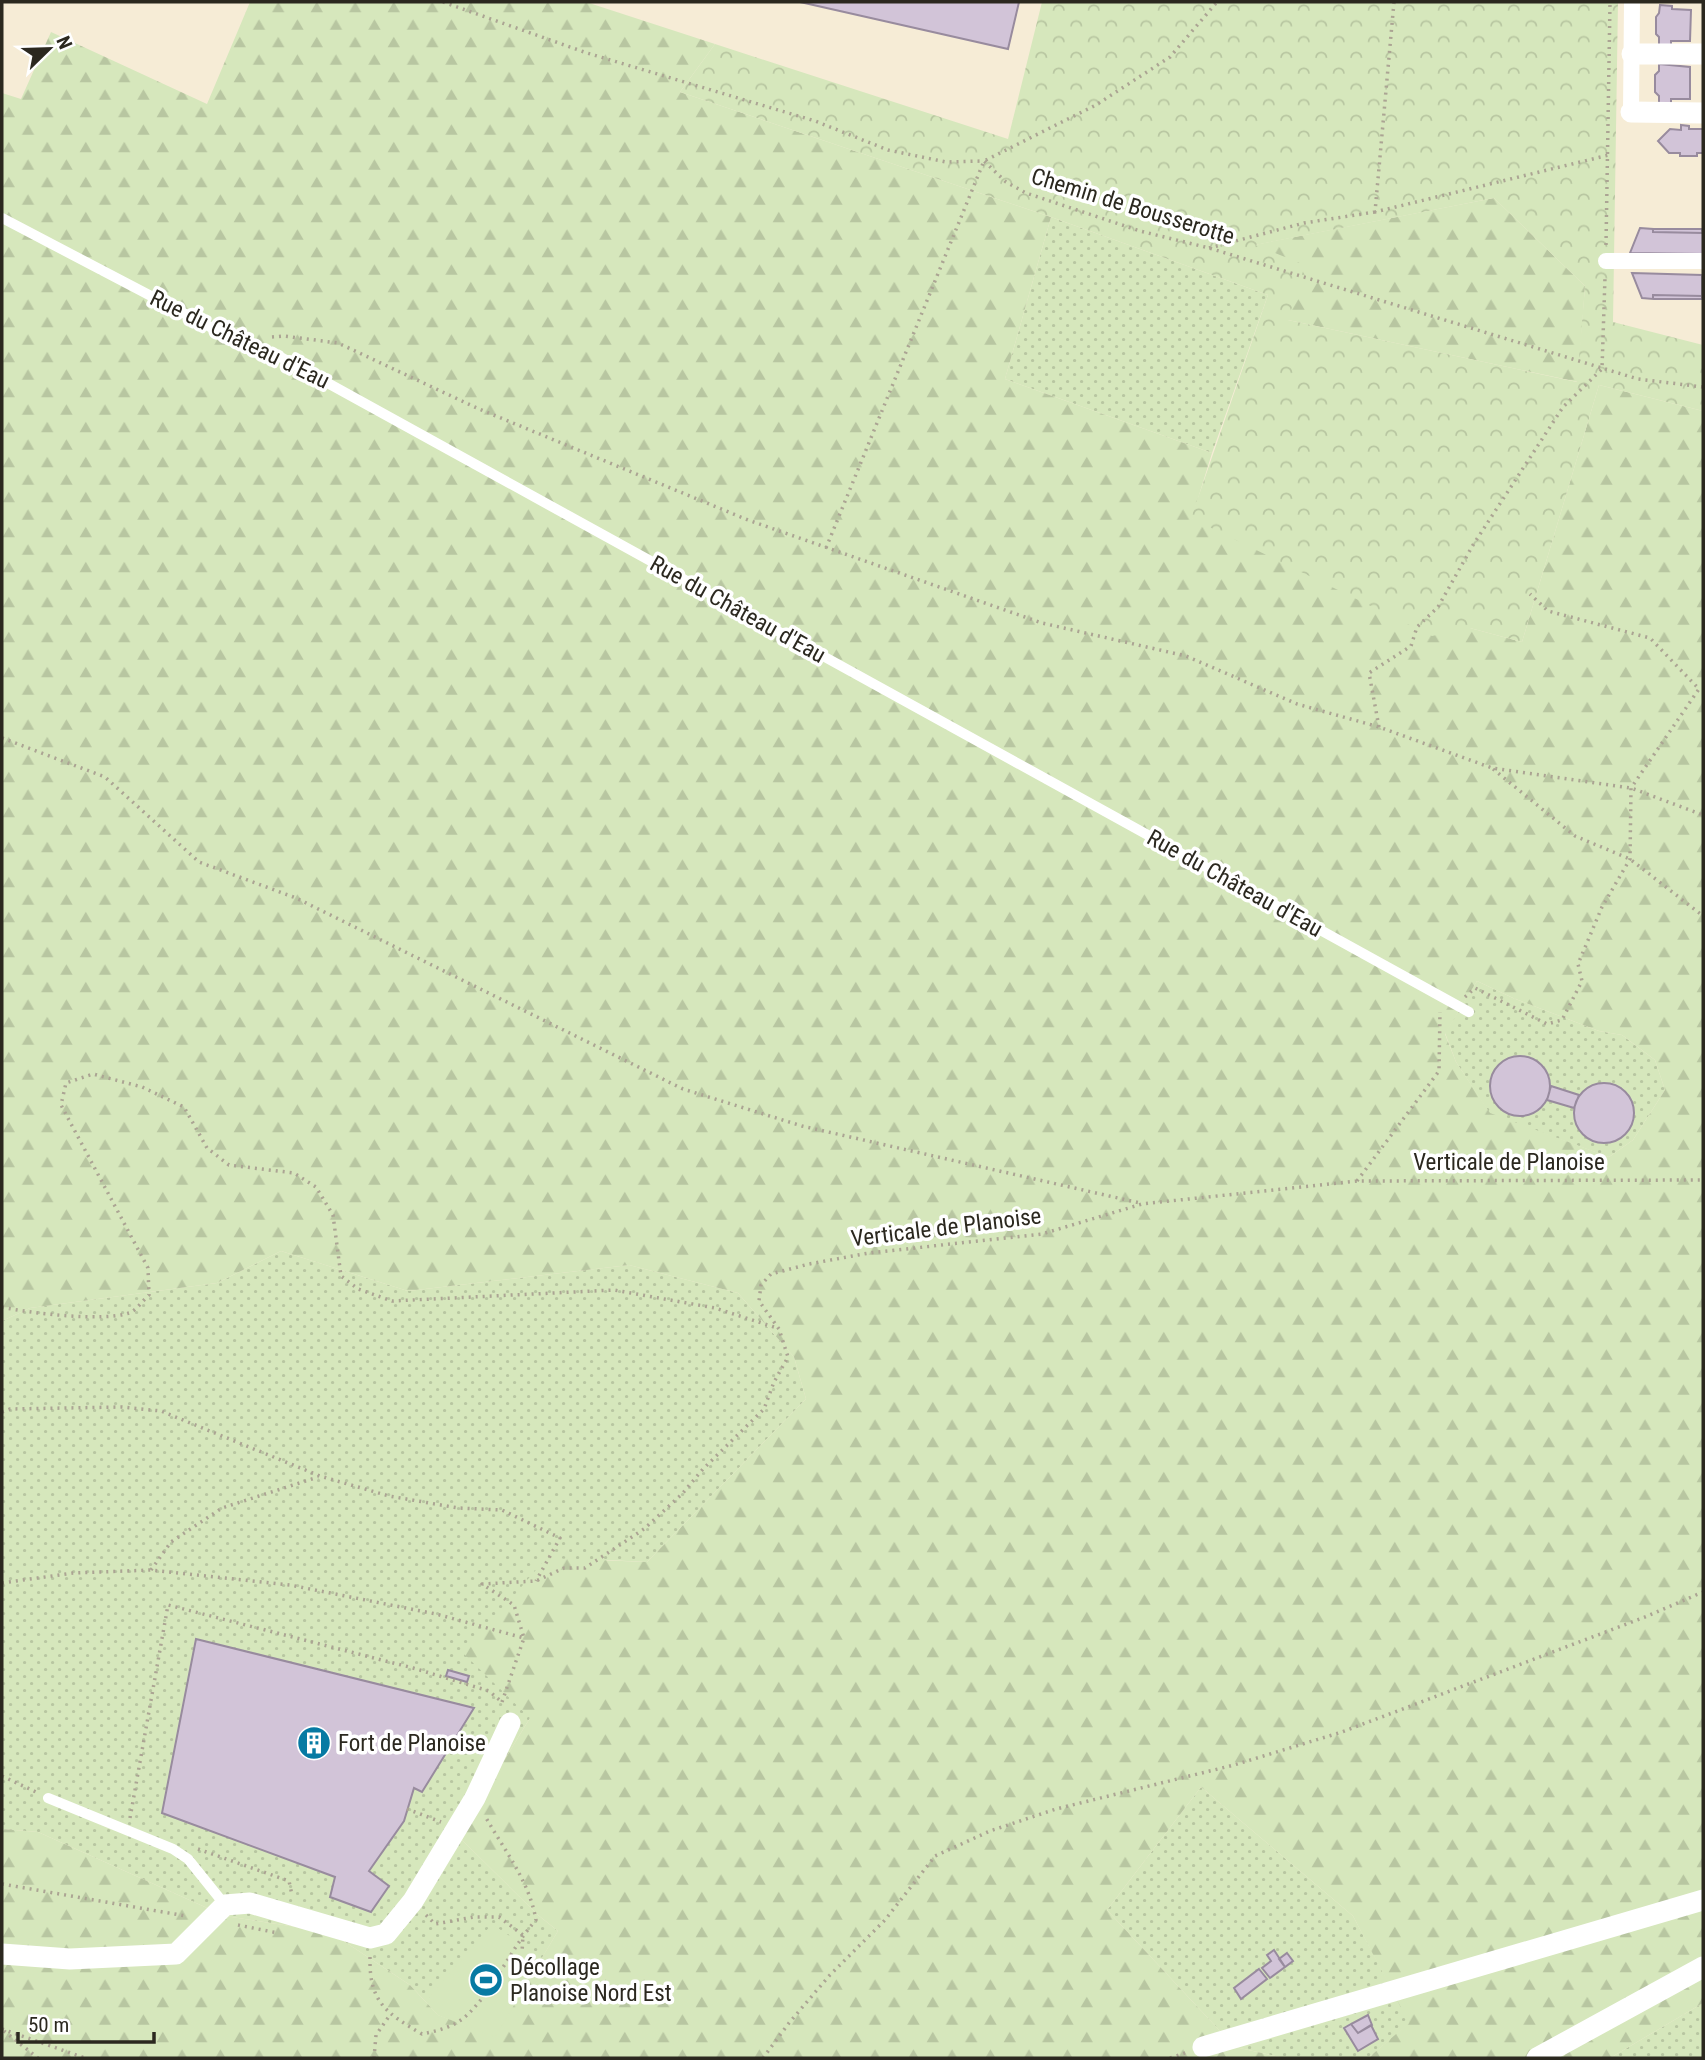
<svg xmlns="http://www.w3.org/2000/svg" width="1705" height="2060" viewBox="0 0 1705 2060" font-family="'Roboto Condensed',sans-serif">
<defs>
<pattern id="grass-dots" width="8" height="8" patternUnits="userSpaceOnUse" patternTransform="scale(1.75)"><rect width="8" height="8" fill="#d6e7bc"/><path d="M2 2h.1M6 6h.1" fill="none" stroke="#b8c6a1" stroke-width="1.8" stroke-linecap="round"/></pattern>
<pattern id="forest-firs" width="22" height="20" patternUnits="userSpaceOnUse" patternTransform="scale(1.75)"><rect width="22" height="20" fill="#d6e7bc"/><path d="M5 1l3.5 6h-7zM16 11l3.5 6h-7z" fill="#b8c6a1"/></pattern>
<pattern id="park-crowns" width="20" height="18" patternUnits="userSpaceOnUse" patternTransform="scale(1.75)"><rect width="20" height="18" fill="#d6e7bc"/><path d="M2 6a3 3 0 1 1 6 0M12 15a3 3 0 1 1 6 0" fill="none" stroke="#b8c6a1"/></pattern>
</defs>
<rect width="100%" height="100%" fill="#f6ecd6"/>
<path fill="url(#grass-dots)" d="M1051,217l217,78 -56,158 -207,-74z
M1477,981l36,17 86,33 23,4 33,25 10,30 -32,50 -24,17 -119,-43 -34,-52 -11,-29z
M281,1251l127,40 221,-26 109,28 56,64 12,42 -159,163 -40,-2 -77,158 -72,118 80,79 20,16 -63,106 -57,-22 -28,-30 -80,-53 -105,-16 -187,-84 -36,-3v-508l28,-13 187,-25z
M1201,1787l152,129 57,107 -42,35h-84l-49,-11 -128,-137z
M1703,2003v55h-93z"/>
<path fill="url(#forest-firs)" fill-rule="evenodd" d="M250,2h336l129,42 -35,48 371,125 -46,162 207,74 -20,65 278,110 52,14 77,-257 104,26v1592l-93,55h-242l41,-35 -56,-107 -152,-129 -94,123 128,137 49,11h-1282v-229l36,3 187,84 105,16 80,53 28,30 57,21 63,-105 -20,-16 -80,-79 72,-118 -66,-64 82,-96 101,4 159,-163 -12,-42 -56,-64 -109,-28 -221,26 -127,-40 -64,32 -187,25 -28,13v-1228l19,6 30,-67 156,72zM1477,981l36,17 86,33 23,4 33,25 10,30 -32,50 -24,17 -119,-44 -34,-51 -11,-28z
M1494,198l91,88 -7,96 -290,-62 -34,-75z"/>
<path fill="url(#park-crowns)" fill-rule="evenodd" d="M1042,2h576l-5,320 90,23v66l-104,-26 -77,257 -52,-14 -38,8 -241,-118 77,-223 -217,-78 -371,-125 35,-48 293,95zM1494,198l91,88 -8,96 -289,-62 17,-55 -50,-20z"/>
<path fill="#d6e7bc" d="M492,1924l50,34 -47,79 -57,-22 -12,-14z"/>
<path fill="#d2c4d8" stroke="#988b9e" stroke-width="2" d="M800,2h219l-11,47z
M1660,5l12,1v3l19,1 -1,31h-19v4h-12v-8l-3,-3v-17l3,-4z
M1659,64l31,3v32h-19v4h-12v-7l-4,-4v-17l4,-4z
M1681,125l8,1v3h14v24h-6v3h-17v-3h-11l-11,-12 12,-12 11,1z
M1640,228l13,1v3l50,1v21l-73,-1z
M1653,229h49l1,4 -50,-1z
M1632,273l70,2v21l-49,-1v4l-11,-1z
M1653,295l49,1v3h-49z
M1490 1086a30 30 0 1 1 60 0a30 30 0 1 1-60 0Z
M1574 1113a30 30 0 1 1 60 0a30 30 0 1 1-60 0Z
M1551,1086l28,9 -5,13 -27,-8z
M196,1639l278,69 -52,84 -8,-4 -10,33 -35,50 20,15 -18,26 -41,-15 5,-20 -173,-64z
M448,1670l21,6 -2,6 -21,-6z
M1274,1950l11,17 -15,11 -8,-10 9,-7 -4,-6z
M1287,1953l6,8 -8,6 -6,-8z
M1259,1969l8,10 -26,20 -7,-11z
M1368,2015l4,10 -14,8 -7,-9z
M1351,2024l7,9 13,-8 7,14 -20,12 -14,-23z"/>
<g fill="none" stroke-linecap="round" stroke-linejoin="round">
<path stroke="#aba493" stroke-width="3.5" stroke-dasharray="2 5" stroke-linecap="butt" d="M443,2l144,51 228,68 73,29 58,12 38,-1 22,21 20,11 114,38 69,17 429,131 65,8
M1394,2l-19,210 234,-57
M1606,245l4,-243
M1209,248l95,-25 71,-11
M272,337l12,-1 54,7 141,66 269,111 294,103 144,33 111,48 82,23 113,41 139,20 72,27
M826,548l158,-387 112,-56 74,-48 47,-55
M1379,727l-10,-54 42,-27 6,-19 21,-20 35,-62 90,-138 39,-38 3,-92
M2,738l103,39 94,85 97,36 387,191 119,37 338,77
M1493,769l82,67 55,23 73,57
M1465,997l10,-9 72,36 15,-4 20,-39 -4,-17 24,-57 28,-48 1,-71 68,-99 -49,-51 -102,-27 -18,-17
M1357,1181l82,-110 1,-59
M2,1307c26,6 101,15 127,6 7,-2 14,-13 20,-18l-1,-27 -87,-163 5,-22 27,-9 49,13 42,20 23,41 22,17 65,8 22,14 17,28 8,61 17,13 34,12 222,-11 101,18 62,20
M2,1412l8,-3 112,-2 39,4 159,65 69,20 69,12 44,2 58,28 -24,43
M151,1570l20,-28 51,-34 96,-31
M2,1583l71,-10 78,-3 139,15 146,29 88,24
M502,1702l22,-64 -10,-33 -32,-21 54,-3 28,-13h21l59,-39 38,-35 21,-25 61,-60 10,-27 14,-25 -9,-28 -20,-28 2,-16 10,-11 38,-10 60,-11 173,-19 100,-30 215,-23 346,-1
M2,1776l34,16
M407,1809l34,13
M130,1818l38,-213 245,63 76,23 13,11
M198,1849l91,32 3,14
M2,1884l184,32
M426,1915l9,9 39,-7h25l24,18 -1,18
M238,1925l40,8
M370,1957c-1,45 16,56 52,77 15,-3 32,-7 44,-18 29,-27 44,-67 70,-96 -7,-40 -32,-70 -51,-104
M2,2029l83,29
M4,2031l34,27
M374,2058l2,-23 14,-20
M763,2058l26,-35 40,-47 56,-56 50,-64 55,-25 66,-22 178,-44 108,-33 303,-115 58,-25
M1170,2058l18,-6"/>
<path stroke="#fff" stroke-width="10" d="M2,218l235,123 38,13 1194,658
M48,1798l125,51 15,10 37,46"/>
<path stroke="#fff" stroke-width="16" d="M1631,112l1,-110
M1606,261h97"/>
<path stroke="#fff" stroke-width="21" d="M1632,54h71
M1631,112l72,1
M2,1954l68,5 106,-5 49,-49 25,-2 120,35 16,-4 27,-33 62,-103 35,-75
M1203,2047l500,-147
M1537,2058l166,-91"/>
</g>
<defs>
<g id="building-disc" transform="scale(1.75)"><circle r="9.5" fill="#077aa3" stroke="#fff"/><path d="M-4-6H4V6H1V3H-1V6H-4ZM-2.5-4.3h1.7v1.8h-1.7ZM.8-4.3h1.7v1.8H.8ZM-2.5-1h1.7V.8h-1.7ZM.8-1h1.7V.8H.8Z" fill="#fff"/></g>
<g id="stadium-disc" transform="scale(1.75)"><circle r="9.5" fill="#077aa3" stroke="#fff"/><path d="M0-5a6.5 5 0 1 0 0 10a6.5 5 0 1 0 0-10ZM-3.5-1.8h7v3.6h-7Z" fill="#fff"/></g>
</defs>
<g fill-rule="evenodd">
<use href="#building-disc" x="314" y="1743"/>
<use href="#stadium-disc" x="486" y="1980"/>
</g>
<g text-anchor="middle" stroke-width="7" stroke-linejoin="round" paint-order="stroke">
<g font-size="23" fill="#2b281f" stroke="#fff">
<text transform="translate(1133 206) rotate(17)" y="8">Chemin de Bousserotte</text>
<text transform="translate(240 339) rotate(26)" y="8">Rue du Château d'Eau</text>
<text transform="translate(738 609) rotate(29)" y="8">Rue du Château d'Eau</text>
<text transform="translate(1235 883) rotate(29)" y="8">Rue du Château d'Eau</text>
<text x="1509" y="1170">Verticale de Planoise</text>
<text transform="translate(946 1227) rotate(-7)" y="8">Verticale de Planoise</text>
</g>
<g font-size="23" fill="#2b281f" stroke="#fff" text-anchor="start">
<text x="338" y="1751">Fort de Planoise</text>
<text x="510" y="1975">Décollage<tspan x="510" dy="26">Planoise Nord Est</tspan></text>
</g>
</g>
<rect width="1705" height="2060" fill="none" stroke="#2b281f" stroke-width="7"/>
<g transform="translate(49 49) rotate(67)" stroke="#ffffff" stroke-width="5" paint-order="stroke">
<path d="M0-5L12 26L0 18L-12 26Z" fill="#2b281f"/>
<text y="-10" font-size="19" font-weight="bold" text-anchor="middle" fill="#2b281f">N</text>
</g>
<path d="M18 2032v10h136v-10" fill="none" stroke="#2b281f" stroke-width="3.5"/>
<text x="28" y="2032" font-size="21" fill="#2b281f" stroke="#ffffff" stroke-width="5" paint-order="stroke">50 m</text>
</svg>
